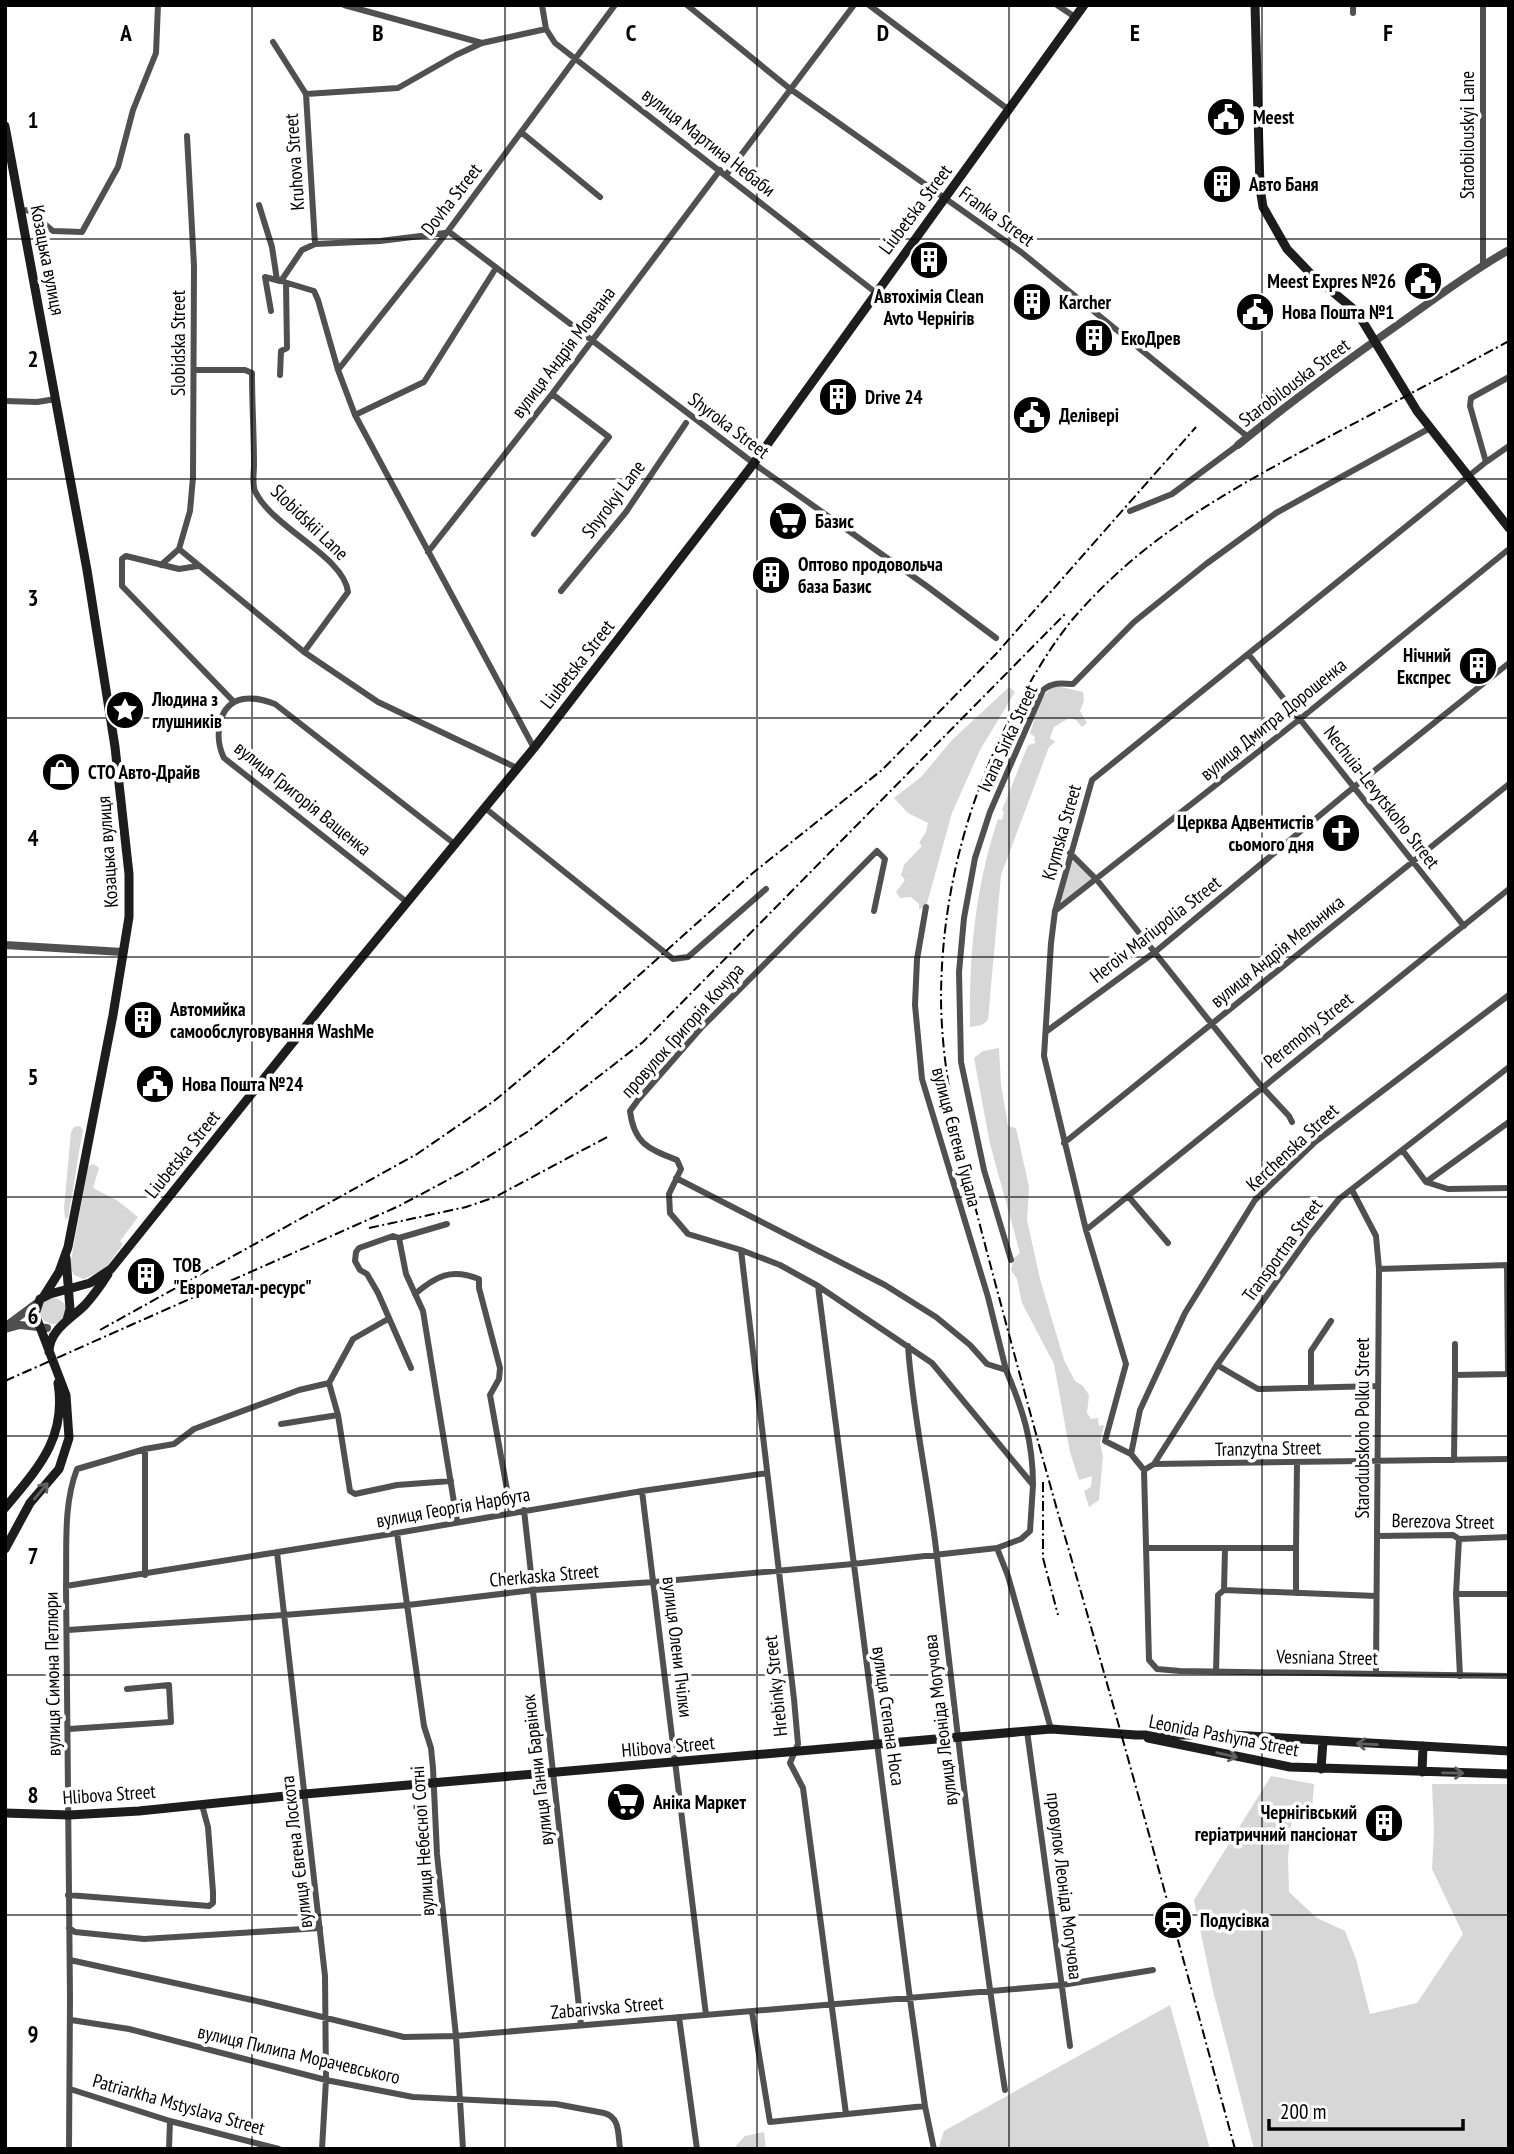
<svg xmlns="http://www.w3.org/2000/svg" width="1514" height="2154" viewBox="0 0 1514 2154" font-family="'PT Sans Narrow',sans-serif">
<rect width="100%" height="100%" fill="#fff"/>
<path fill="#d7d7d7" d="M1057,686l26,6 1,9 -4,10 7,12 -5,4 -6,-7 -7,-2 -15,9 -4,11 5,4 -6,5 -48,128 -13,145 -6,5 -12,2c-1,-72 5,-139 28,-208l4,1 2,-8 -2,-2 26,-65 8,-2 -2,-3 1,-3 -5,-4c7,-17 6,-39 27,-47z
M1009,687l6,5 -35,58 -28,63 -26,94 -7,2v-5l-8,-7 -11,1 -4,-6 9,-12 -4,-5 3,-10 18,-19 -3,-3 7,-11 2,-9 -20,-10 -14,-15 27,-21 31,-37z
M1071,859l25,17 -34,26 -2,-5z
M999,1048l2,36 7,42 8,2 13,59 -2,33 13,59 24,81 11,21 8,5 6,9 -2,18 4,6 7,-1 1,8 5,-1 -4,18 3,13 -4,44 -10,7 -5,-16 7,-4 1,-11 -13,4 -9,-28 -16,-88 -32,-61 -5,-24 -6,-9 3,-12 6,-5 -30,-109 -16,-86 9,-7z
M80,1126l3,4c-6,29 -9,59 -15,88l-3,1 -1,-11 7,-76 3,-5z
M94,1164l5,4 -6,20 25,13 20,16 -18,24 3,3 -18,25 -21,10 -10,-4 -4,-9 18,-100z
M40 1311a13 13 0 1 1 26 0a13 13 0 1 1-26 0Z
M1271,1776l43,8 -2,25 -20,10 -4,37 1,36 28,26 28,13 11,28 14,55 47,-11 46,-69 -31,-65 2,-38 -2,-47h77v365h-255l-41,-158 -19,-91z
M1170,2005l40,144h-272l6,-18z
M764,2132l2,17h-33l12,-13z"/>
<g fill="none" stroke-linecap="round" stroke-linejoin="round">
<path stroke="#505050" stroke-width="6" d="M344,5l138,38
M542,5l4,24 9,14 320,249
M687,5l102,83 232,164 227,185
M869,5l140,105
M1057,5l18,12
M1353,5v8
M1483,5v259
M273,42l33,52 9,150
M306,94l92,-6 58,-33 26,-12 64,-14
M521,132l79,65
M726,175l128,-170
M259,205l13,42 5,33
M21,211l7,-1 25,21 29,1 36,-65 15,-57 23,-57 2,-48
M448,231l312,237 168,119 68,51
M271,311l-6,-34 15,4
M194,370h51l7,3c0,31 2,61 2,92 0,7 -2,19 1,26 17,37 89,65 93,101l-44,60
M338,370l-20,-70 -4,-9 -33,-10 21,-31 13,-6 65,-3 65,-8
M280,375l1,-24 6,-3 -1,-65
M5,401l32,1 19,-3
M355,415l69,-33 72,-114
M1509,446l-23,16 -394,318 -37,131 -4,32 -7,113 42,174 40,134 -21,77 26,13 13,16 10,-6 63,-99 93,-130 29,-36 170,-132
M1486,462l-16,-56 1,-8 38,-21
M1130,511l42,-17 66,-49
M534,534l75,-97 -57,-43
M179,549l125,103 74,50 139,66
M428,552l124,-158 168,-224
M161,565l18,-16 11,-38 3,-34 1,-211 -7,-130
M198,566l-19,3 -53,-13 -4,3v27l112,116
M561,591l65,-79 60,-89
M1249,655l215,271
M534,748l-179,-333 -17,-45 110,-139 167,-226
M485,808l188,151 15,-2 78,-68
M1070,853l27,27 165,207 27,29 3,6
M408,903l-184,-145c-10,-20 -7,-54 19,-59 11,-2 21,1 32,5l181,141
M926,907l-9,52 -2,46 7,74 66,218 18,73
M1055,911l245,-192 209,-170
M1047,1031l108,-79 199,-165 155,-124
M1064,1143l445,-359
M1403,1151l23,31
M676,1178l209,107 51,32 34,28 17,19 19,6c17,40 27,71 27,115
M1426,1182l83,-60
M1426,1182l22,7 61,-1
M1352,1190l24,46 3,33 -3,404
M1128,1196l40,47
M447,1224l-48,14 7,36 17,37 34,210
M1086,1230l423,-341
M399,1238l-6,-2 -34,12 -3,4 -1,9 5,9 7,4 11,19 33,75
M741,1250l53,449 4,45 -8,19 13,25 43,326
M1011,1260l-27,-90 -23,-108 -2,-90 5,-54 11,-60 15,-46 53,-122c10,-8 18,-7 30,-6l61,-62 72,-58 70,-51 154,-85
M1507,1265l1,109
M1379,1269l130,-4
M818,1286l92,713 15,107 9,43
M415,1294c21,-18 36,-26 64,-15v9l21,80 -1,11 -9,16 21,117
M388,1319l-35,20 -24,44 9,32 12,76 5,3 42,-9 54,-4
M1455,1344v31
M908,1346c5,71 21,140 29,211 21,178 40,356 68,533
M1217,1365l41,24 120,-3
M1311,1387v-36l20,-30
M281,1424l57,-9
M1131,1454l9,-44 45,-97 70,-113 60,-58 194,-147
M1454,1460l1,-85 54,-1
M1154,1464l355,-5
M1144,1470l5,190 8,9 23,2 329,5
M642,1491l64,524
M524,1510l57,515
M397,1533l27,193 7,22 2,20 4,86 19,182 7,113
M1377,1536l76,-1 6,4 50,-2
M1459,1539l-3,55 4,82
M997,1548l11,28 43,153
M1147,1548h149v45
M1225,1549l-1,41 152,6
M1296,1550l1,-87
M277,1552l48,424 1,104 -4,69
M145,1575v-126
M66,1586l331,-53 245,-42 125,-18
M1456,1594h53
M68,1630l216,-15 124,-10 126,-15 120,-8 199,-18 144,-16 24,-9 9,-8 3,-46 -101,-122 -114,-77 -38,-21 -39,-15 -53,-16 -18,-21 -1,-19 12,-25 -4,-9c-28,-11 -43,-16 -47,-49l8,-11 63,-72 176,-177 8,8 -11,52
M1216,1672l2,-77 6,-5
M69,1729l102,-7 -2,-37 -42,4
M1027,1731l43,315
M68,1895l141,11 4,-3v-11l-5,-65 -6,-22
M69,1928l6,4 69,7 176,-11
M70,1960l191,42 143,35 52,-1 606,-51 91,-15
M752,2012l18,110 155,-16
M679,2017l18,132
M71,2020l58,9 197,51 87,17 143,7 48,9c16,4 14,21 16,36
M70,2089l100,32 109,28
M69,2149l1,-152 -4,-411c1,-39 -3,-81 11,-117l68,-20 29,-5 20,-15 105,-39 30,-7
M169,2149l1,-28"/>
<path stroke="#505050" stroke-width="8" d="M1238,445c54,-45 111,-86 168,-126 34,-24 67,-49 103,-69
M5,945l118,7
M6,1326l31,-23
M5,1329l15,-4 27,3"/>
<path stroke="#1d1d1d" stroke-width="9" d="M1255,5l5,183 3,19 24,42 23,24 47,39 60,99 92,117
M5,126l82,444 28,177 14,127v43l-16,98 -45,232 -9,25 -15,24
M66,1258l4,51 -3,11
M49,1352c0,-22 22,-33 36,-47 9,-10 16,-20 23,-31
M5,1508c32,-39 62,-69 53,-125
M5,1549l25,-46 29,-34 10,-31 -3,-43 -31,-81 5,-15 10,-5 40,-11 21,-14 228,-284 195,-237 220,-285 330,-458
M1148,1738l142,29 219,7
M1321,1769l2,-28
M1422,1772l1,-26
M5,1813l64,2 70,-4 166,-17 746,-65 85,6h96l277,16"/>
<path stroke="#000" stroke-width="2" stroke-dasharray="10 3.5 2 3.5" stroke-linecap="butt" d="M369,1228l97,-21 29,-10 114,-61
M100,1330l317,-176 77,-53 65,-54 195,-175 128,-102 114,-116 200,-227
M5,1381l394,-175 71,-38 57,-36 116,-90 423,-429
M1043,1482v76l15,57
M1235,2149c-58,-212 -115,-425 -177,-636 -24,-85 -47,-171 -70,-257 -22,-85 -47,-172 -47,-261 1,-107 30,-211 84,-304 14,-24 29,-49 47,-71 72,-84 153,-127 249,-179 62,-33 125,-66 188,-100"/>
</g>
<defs><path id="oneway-shaft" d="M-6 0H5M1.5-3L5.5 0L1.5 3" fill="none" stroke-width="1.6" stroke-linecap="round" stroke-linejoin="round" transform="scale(1.75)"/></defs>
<g stroke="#616161">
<use href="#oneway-shaft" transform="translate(41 1491) rotate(-50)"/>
<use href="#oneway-shaft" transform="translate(1367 1744) rotate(-177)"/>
<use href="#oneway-shaft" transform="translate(1227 1755) rotate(13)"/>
<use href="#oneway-shaft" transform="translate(1453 1773) rotate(1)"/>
</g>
<path fill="none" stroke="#000" stroke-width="2" stroke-opacity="0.55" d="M252,5v2144M505,5v2144M757,5v2144M1009,5v2144M1262,5v2144M5,239h1504M5,479h1504M5,718h1504M5,957h1504M5,1197h1504M5,1436h1504M5,1675h1504M5,1915h1504"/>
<defs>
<g id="civic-disc" transform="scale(2.0125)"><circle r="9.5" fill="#000" stroke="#fff"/><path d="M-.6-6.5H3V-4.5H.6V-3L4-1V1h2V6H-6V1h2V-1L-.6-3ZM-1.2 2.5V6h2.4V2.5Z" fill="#fff"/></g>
<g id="building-disc" transform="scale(2.0125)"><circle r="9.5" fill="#000" stroke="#fff"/><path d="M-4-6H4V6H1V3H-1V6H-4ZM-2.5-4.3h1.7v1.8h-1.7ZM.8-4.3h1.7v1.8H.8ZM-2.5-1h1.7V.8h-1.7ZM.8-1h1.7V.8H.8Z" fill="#fff"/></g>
<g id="supermarket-disc" transform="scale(2.0125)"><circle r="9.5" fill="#000" stroke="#fff"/><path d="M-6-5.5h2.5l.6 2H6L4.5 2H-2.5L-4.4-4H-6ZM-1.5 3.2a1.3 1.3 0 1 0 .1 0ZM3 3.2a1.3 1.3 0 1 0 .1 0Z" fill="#fff"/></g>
<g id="sight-disc" transform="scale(2.0125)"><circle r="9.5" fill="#000" stroke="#fff"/><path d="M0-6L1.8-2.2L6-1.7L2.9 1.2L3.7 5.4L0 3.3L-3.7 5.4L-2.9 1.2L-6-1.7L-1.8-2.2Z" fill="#fff"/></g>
<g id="shop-disc" transform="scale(2.0125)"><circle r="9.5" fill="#000" stroke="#fff"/><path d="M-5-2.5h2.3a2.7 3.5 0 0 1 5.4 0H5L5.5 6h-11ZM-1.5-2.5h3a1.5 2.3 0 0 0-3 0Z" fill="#fff"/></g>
<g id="church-disc" transform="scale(2.0125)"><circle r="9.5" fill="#000" stroke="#fff"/><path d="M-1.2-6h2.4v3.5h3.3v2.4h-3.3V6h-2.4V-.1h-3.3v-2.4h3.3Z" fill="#fff"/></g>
<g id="station-disc" transform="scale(2.0125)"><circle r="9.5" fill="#000" stroke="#fff"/><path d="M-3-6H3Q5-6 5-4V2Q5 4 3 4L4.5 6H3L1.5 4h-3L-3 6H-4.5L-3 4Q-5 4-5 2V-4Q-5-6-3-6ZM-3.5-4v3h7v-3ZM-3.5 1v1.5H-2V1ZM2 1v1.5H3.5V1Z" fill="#fff"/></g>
</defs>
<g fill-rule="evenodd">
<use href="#civic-disc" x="1226" y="117"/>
<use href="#building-disc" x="1222" y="184"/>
<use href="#building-disc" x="929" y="260"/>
<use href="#civic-disc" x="1423" y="281"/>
<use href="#building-disc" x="1032" y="302"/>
<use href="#civic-disc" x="1255" y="312"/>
<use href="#building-disc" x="1094" y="338"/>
<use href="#building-disc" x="838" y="397"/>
<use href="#civic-disc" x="1032" y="415"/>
<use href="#supermarket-disc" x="788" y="521"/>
<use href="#building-disc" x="771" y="575"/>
<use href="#building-disc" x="1478" y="666"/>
<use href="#sight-disc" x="125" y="710"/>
<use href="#shop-disc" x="61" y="772"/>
<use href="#church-disc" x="1341" y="833"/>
<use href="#building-disc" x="143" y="1020"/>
<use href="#civic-disc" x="155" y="1084"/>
<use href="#building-disc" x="146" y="1276"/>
<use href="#supermarket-disc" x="626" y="1802"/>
<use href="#building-disc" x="1384" y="1823"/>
<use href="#station-disc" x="1173" y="1920"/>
</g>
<g text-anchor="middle" stroke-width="7" stroke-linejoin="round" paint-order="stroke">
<g font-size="19" font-weight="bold" fill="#000" stroke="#fff" text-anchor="start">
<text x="1253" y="124">Meest</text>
<text x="1249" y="191">Авто Баня</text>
<text x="1396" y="288" text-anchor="end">Meest Expres №26</text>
<text x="929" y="303" text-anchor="middle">Автохімія Clean<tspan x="929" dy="22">Avto Чернігів</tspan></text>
<text x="1059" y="309">Kаrcher</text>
<text x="1282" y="319">Нова Пошта №1</text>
<text x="1121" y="345">ЕкоДрев</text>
<text x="865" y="404">Drive 24</text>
<text x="1059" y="422">Делівері</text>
<text x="815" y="528">Базис</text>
<text x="798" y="571">Оптово продовольча<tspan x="798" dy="22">база Базис</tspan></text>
<text x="1451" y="662" text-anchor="end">Нічний<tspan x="1451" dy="22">Експрес</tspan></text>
<text x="152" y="706">Людина з<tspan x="152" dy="22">глушників</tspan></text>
<text x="88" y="779">СТО Авто-Драйв</text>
<text x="1314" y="829" text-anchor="end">Церква Адвентистів<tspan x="1314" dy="22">сьомого дня</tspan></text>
<text x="170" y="1016">Автомийка<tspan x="170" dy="22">самообслуговування WashMe</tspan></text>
<text x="182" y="1091">Нова Пошта №24</text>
<text x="173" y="1272">ТОВ<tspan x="173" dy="22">"Еврометал-ресурс"</tspan></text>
<text x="653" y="1809">Аніка Маркет</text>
<text x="1357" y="1819" text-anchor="end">Чернігівський<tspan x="1357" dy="22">геріатричний пансіонат</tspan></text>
<text x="1200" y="1927">Подусівка</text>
</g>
<g font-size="19" fill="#000" stroke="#fff">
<text transform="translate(1467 135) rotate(-90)" y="7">Starobilouskyi Lane</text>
<text transform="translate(709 142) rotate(38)" y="7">вулиця Мартина Небаби</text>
<text transform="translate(294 162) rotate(-94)" y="7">Kruhova Street</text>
<text transform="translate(451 199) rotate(-52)" y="7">Dovha Street</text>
<text transform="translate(915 209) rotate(-53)" y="7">Liubetska Street</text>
<text transform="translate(997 216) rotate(36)" y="7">Franka Street</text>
<text transform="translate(48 260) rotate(79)" y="7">Козацька вулиця</text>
<text transform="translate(178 343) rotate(-90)" y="7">Slobidska Street</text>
<text transform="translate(563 352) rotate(-53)" y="7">вулиця Андрія Мовчана</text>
<text transform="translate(1294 382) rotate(-37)" y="7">Starobilouska Street</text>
<text transform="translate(729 425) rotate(37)" y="7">Shyroka Street</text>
<text transform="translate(613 499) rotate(-53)" y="7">Shyrokyi Lane</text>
<text transform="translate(310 522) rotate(44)" y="7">Slobidskii Lane</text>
<text transform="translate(577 664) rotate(-52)" y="7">Liubetska Street</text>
<text transform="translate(1273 719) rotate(-39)" y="7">вулиця Дмитра Дорошенка</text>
<text transform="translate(1007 738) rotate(-65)" y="7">Ivana Sirka Street</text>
<text transform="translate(1382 797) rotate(52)" y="7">Nechuia-Levytskoho Street</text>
<text transform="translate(303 798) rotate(39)" y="7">вулиця Григорія Ващенка</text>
<text transform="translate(1061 832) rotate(-74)" y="7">Krymska Street</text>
<text transform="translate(107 852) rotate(-94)" y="7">Козацька вулиця</text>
<text transform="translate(1155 929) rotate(-38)" y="7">Heroiv Mariupolia Street</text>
<text transform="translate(1277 951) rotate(-39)" y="7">вулиця Андрія Мельника</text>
<text transform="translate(682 1030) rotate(-48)" y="7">провулок Григорія Кочура</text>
<text transform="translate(1308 1030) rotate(-39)" y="7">Peremohy Street</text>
<text transform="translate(957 1137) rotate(75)" y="7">вулиця Євгена Гуцала</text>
<text transform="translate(1292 1147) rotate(-43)" y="7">Kerchenska Street</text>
<text transform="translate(182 1154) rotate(-51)" y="7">Liubetska Street</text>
<text transform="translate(1282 1250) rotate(-54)" y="7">Transportna Street</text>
<text transform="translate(1362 1428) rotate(-90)" y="7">Starodubskoho Polku Street</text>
<text transform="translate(1268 1448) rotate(-1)" y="7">Tranzytna Street</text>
<text transform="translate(453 1507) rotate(-10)" y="7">вулиця Георгія Нарбута</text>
<text transform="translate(1443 1521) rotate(1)" y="7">Berezova Street</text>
<text transform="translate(544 1575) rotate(-5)" y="7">Cherkaska Street</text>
<text transform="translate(678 1647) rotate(83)" y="7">вулиця Олени Пчілки</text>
<text transform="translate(1327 1657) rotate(1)" y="7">Vesniana Street</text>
<text transform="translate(52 1674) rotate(-91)" y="7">вулиця Симона Петлюри</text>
<text transform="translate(775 1686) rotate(-96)" y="7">Hrebinky Street</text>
<text transform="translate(889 1716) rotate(82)" y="7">вулиця Степана Носа</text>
<text transform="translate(940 1720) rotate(-97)" y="7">вулиця Леоніда Могучова</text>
<text transform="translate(1224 1735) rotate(11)" y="7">Leonida Pashyna Street</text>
<text transform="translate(668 1746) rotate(-5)" y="7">Hlibova Street</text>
<text transform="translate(537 1770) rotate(-97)" y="7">вулиця Ганни Барвінок</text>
<text transform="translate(109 1794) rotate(-4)" y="7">Hlibova Street</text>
<text transform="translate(422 1841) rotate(-94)" y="7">вулиця Небесної Сотні</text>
<text transform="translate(296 1852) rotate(-97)" y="7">вулиця Євгена Лоскота</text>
<text transform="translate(1065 1886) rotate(83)" y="7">провулок Леоніда Могучова</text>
<text transform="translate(607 2007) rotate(-5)" y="7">Zabarivska Street</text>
<text transform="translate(299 2054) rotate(13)" y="7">вулиця Пилипа Морачевського</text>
<text transform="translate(179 2104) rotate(16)" y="7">Patriarkha Mstyslava Street</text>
</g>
</g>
<g font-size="23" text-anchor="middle" font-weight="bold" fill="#000" stroke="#fff" stroke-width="7" stroke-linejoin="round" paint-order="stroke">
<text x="126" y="41">A</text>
<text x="378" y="41">B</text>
<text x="631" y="41">C</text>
<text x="883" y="41">D</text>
<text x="1135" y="41">E</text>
<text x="1388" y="41">F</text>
<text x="33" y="128">1</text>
<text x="33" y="367">2</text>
<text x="33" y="606">3</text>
<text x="33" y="846">4</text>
<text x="33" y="1085">5</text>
<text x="33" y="1324">6</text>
<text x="33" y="1564">7</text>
<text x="33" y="1803">8</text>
<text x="33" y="2042">9</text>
</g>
<rect width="1514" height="2154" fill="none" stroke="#000000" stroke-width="14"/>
<path d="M1269 2119v10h194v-10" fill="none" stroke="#000000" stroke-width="3.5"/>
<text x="1280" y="2119" font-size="21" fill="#000000" stroke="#ffffff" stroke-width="5" paint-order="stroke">200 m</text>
</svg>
